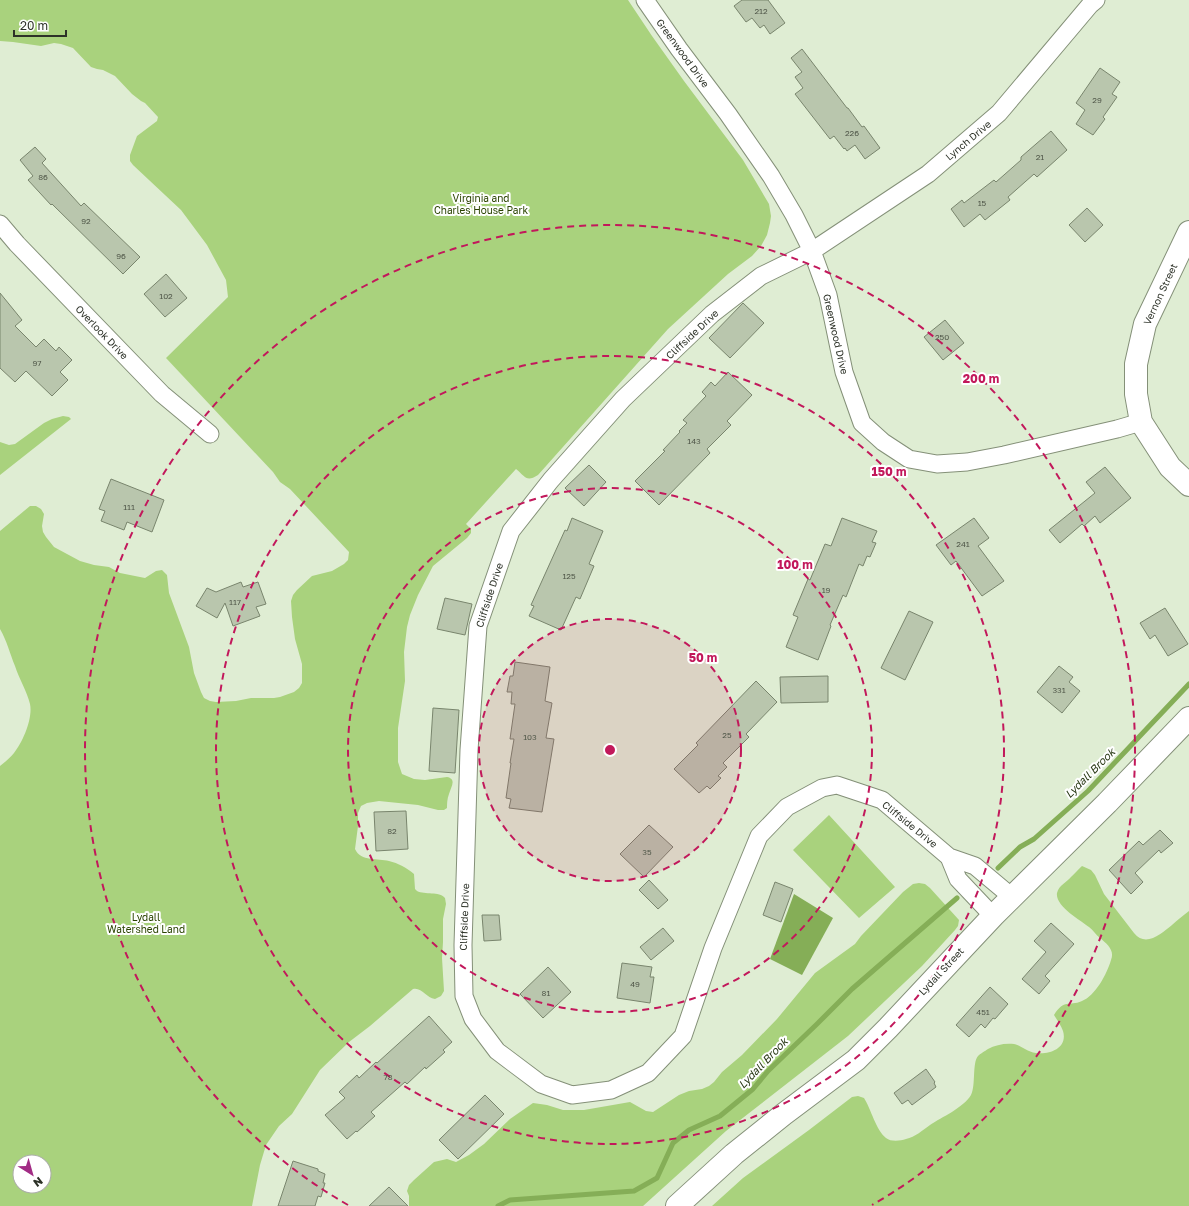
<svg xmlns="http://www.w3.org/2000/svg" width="1189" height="1206" viewBox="0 0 1189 1206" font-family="'Golos Text',sans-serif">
<rect width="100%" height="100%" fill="#dfedd3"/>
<path fill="#a9d27d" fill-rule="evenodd" d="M0,0h628l24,36 32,45 59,79 26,44 2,12 -1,7 -3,12 -6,11 -9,10 -24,18 -60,55 -130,146c-12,8 -13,1 -22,-6l-50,55 5,5v4l-4,5 -34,28 -15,29 -8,20 -3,12 -3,25 1,29 -7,47v34l4,12 12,5 11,1 22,-3c10,2 4,10 2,17 -2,5 -2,10 -2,14l-3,2h-6l-20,-5 -39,-4 -12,2 -6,3 -3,7v13l-3,23c6,13 23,9 34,12 9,2 18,7 25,13l1,15 2,2c8,4 22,0 28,7l1,6 -3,15v23l-1,16 2,33 -3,5 -6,3c-9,-1 -13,-12 -22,-10l-43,37 -21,16 -29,28 -28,44 -13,12 -13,19 -6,20 -8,41h-252v-440c5,-4 10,-8 14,-13 9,-11 19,-35 16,-49 -3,-13 -11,-25 -15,-38 -5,-12 -8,-25 -15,-37v-98l30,-25h6l5,3 3,5 -2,12 1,6 3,5 8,10 26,14 14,4 15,2 11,6 25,5 11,-7 6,-1 5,5 2,18 20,54 5,26 7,19 3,6 6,3 6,1 20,-1 15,-3h23l6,-1 14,-5 5,-4 3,-5v-19l-7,-25 -3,-22 -1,-16 2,-6 4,-5 15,-14 20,-5 12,-7 4,-4 1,-8 -59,-63 -10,-7 -7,-10 -107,-114 62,-61 -2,-17 -19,-35 -26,-35 -48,-45 -3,-4v-6l7,-19 20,-15 1,-4 -13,-14 -4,-2 -9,-7 -17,-18 -12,-6 -6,-1 -6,-2 -18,-19 -12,-4 -7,-1 -13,3 -28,-4 -13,-1zM20,1162h24v24h-24z
M63,416l6,1 2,2 -71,56v-33l9,3 6,-1 29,-21 8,-4z
M829,815l66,72 -36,31 -66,-68z
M1082,866l9,4 4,5 9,19 30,39c12,15 28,0 38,-8 5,-5 11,-9 17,-14v295h-477l31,-28 66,-48 43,-33 6,-1 6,2c7,11 12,32 22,40 5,4 14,3 20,1 9,-2 17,-9 24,-14 12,-8 33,-17 41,-30 5,-10 1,-32 7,-39 2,-2 7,-5 10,-7 7,-4 17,-6 26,-5 8,2 13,8 22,9 14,2 32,-5 27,-22 -2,-6 -6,-11 -9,-16 11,-17 14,-8 28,-14 13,-5 25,-27 29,-41 4,-10 -4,-16 -11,-22 -4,-3 -7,-8 -11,-11 -9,-7 -34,-21 -32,-34 2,-8 10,-11 14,-16 4,-4 7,-7 11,-11z
M919,883l6,1 5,4 29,32 -1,6 -3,4 -33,36 -74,70 -122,95 -83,75h-234v-10l-2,-5 2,-6 5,-5 20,-18 13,-3 9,3 13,-7 15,-11 26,-25 23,-16 14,2 16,5h21l46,-8 16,9 7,1 26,-17 10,-4 13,-2 7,-3 5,-4 8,-10 20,-17 35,-36 38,-46 40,-29 6,-8 42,-44 10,-8z"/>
<path fill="#85ae57" d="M794,894l39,24 -31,57 -32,-16z"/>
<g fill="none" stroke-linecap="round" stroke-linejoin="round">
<path stroke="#85ae57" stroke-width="5" d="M998,868l22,-21 14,-8 54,-48 101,-107
M498,1206l12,-6 124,-9 23,-13 16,-35 16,-13 31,-14 33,-27 15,-18 49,-47 35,-35 105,-91"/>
</g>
<path fill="#b9c6ad" stroke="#79856d" d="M742,0h26l17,23 -15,11 -6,-9 -4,3 -8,-10 -6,4 -12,-16z
M802,49l45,59h1l14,19 2,-1 16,22 -15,11 -10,-14 -8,6 -2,-3 -1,1 -10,-13 -4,3 -35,-45 8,-6 -8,-11 7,-5 -11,-14z
M1100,68l20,14 -8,12 5,3 -14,20 2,2 -12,16 -17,-11 9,-14 -9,-7z
M1051,131l16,19 -30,27 -3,-3 -26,23 2,3 -25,20 -5,-6 -16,13 -13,-18 11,-9 2,3 30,-23 2,2 25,-22v-3z
M35,147l11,12 -4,4 39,43 3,-3 56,54 -17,17 -71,-70 -1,1 -23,-25 5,-4 -13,-16z
M1087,208l16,17 -18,17 -16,-17z
M166,274l21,24 -22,19 -21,-23z
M0,293l22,27 -7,6 21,21 8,-8 12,12 3,-4 13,13 -12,12 8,8 -16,16 -26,-25 -11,11 -15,-14z
M743,303l21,20 -34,35 -21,-20z
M945,320l19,23 -21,17 -19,-23z
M728,372l24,23 -25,26 4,4 -24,24 3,4 -51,52 -24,-24 30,-30 -2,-1 17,-18 -1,-1 8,-8 -4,-3 23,-24 -4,-4 9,-10 4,4z
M589,465l17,17 -22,24 -19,-18z
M1105,467l26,31 -31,25 -5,-7 -11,10 -2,-2 -22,19 -11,-13 46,-37 -9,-11z
M111,479l53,21 -12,32 -25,-10 -3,8 -23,-9 4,-10 -6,-2z
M572,518l31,13 -14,33 5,2 -14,33 -4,-2 -15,33 -32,-14 5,-10 -3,-1 10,-22 24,-53 2,1z
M842,518l35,13 -5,11 4,1 -6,14 -3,-1 -4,10 -4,-2 -13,33 -3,-2 -13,30 1,1 -13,34 -32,-13 12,-30 -5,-2 15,-36 2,1 15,-36 6,2z
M974,518l15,20 -11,8 26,35 -22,15 -26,-35 -5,4 -15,-20z
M241,582l2,5 15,-5 8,22 -10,3 4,9 -27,10 -8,-23 -8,15 -21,-12 11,-18 9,4z
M445,598l27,6 -7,31 -28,-6z
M1165,608l23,36 -20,12 -13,-21 -5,4 -10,-16z
M909,611l24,11 -28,58 -24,-12z
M515,662l35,5 -5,34 7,2 -6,35 8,1 -12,73 -33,-4 2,-9 -5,-1 5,-35h-1l4,-24h-4l5,-35h-4l1,-12h-5l3,-16h3z
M1059,666l14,11 -4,5 11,9 -18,22 -25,-21z
M828,676v26l-47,1 -1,-26z
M756,681l21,21 -31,32 3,3 -26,26 4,4 -9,9 3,2 -11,11 -3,-3 -8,7 -25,-24 24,-24 -2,-2z
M433,708l26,2 -4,63 -26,-2z
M406,811l2,38 -32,2 -2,-39z
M649,825l24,22 -29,30 -24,-23z
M1160,830l13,13 -12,10 -2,-3 -24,23 8,9 -12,12 -22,-24 30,-29 4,4z
M649,880l19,20 -10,9 -19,-19z
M775,882l18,7 -12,33 -18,-7z
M482,915h17l2,25 -17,1z
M1051,923l23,21 -29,32 5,5 -11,13 -17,-15 24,-27 -12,-11z
M663,928l11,13 -23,19 -11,-13z
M622,963l30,4 -2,10h4l-4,26 -33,-5z
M548,967l23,25 -28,26 -23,-24z
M990,987l18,17 -13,15 -2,-1 -8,10 -4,-4 -12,13 -13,-12z
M429,1016l23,26 -9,8 2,2 -19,17 -1,-2 -18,17 -2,-2 -8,7 -26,23 4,4 -18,16 -1,-1 -9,8 -22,-24 20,-17 -6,-6 18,-17 2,3 17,-16 1,1z
M926,1069l9,13 -1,1 2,4 -24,18 -4,-5 -6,4 -8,-11z
M485,1095l19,19 -46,45 -19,-19z
M293,1161l25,8v2l7,3 -2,9h2l-4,14 -3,-1 -3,10h-37z
M389,1187l19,19h-39z"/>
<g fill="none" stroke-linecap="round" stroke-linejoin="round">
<g stroke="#849078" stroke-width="19">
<path id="street" d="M645,0l34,49 49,65 43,62 23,39 18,36 16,44 16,77 18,51 21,19 26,17 28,5 30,-2 37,-7 113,-26 24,-7
M0,224l17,20 145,150 48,40
M949,857l9,22 35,37
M1012,897l-37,-31 -26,-9 -67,-57 -45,-15 -15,3 -35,19 -28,29 -46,112 -30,88 -35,37 -37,17 -39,5 -31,-11 -44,-33 -24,-32 -9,-23 -1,-51 6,-195 9,-124 33,-95 40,-51 72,-81 89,-85 49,-38 51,-25 116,-77 71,-61 91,-108 6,-5"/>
</g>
<g stroke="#849078" stroke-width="24">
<path id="secondary" d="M1189,232l-44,92 -9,40v30l5,28 29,45 19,18
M677,1206l57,-52 50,-40 72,-54 32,-32 105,-112 114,-113 82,-85"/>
</g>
<use href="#street" stroke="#fff" stroke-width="17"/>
<use href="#secondary" stroke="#fff" stroke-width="22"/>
</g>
<circle cx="610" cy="750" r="131" fill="#c2185b" fill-opacity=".12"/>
<g fill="none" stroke="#c2185b" stroke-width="2" stroke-dasharray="7 5">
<circle cx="610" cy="750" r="131"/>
<circle cx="610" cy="750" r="262"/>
<circle cx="610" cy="750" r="394"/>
<path d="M348 1205A525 525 0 1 1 872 1205"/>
</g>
<g text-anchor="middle" stroke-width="4" stroke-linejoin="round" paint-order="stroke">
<g font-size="8" fill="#505749">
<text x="761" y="14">212</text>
<text x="1097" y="103">29</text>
<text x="852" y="136">226</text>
<text x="1040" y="160">21</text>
<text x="43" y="180">86</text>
<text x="982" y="206">15</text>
<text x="86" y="224">92</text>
<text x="121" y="259">96</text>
<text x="166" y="299">102</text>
<text x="942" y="340">250</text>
<text x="37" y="366">97</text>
<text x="694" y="444">143</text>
<text x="129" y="510">111</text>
<text x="963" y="547">241</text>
<text x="569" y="579">125</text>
<text x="826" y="593">19</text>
<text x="235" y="605">117</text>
<text x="1059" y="693">331</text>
<text x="727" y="738">25</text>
<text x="530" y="740">103</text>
<text x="392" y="834">82</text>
<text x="647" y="855">35</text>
<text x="635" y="987">49</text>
<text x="546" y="996">81</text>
<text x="983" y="1015">451</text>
<text x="388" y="1080">78</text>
</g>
<g font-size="10" fill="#2d3228" stroke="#fff">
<text transform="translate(683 53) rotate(54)" y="4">Greenwood Drive</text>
<text transform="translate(968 140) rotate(-40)" y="4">Lynch Drive</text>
<text transform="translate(1160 294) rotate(-65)" y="4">Vernon Street</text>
<text transform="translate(102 332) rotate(46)" y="4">Overlook Drive</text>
<text transform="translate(692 334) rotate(-43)" y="4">Cliffside Drive</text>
<text transform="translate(836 334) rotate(77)" y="4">Greenwood Drive</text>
<text transform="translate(489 595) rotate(-72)" y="4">Cliffside Drive</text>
<text transform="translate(910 824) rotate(39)" y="4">Cliffside Drive</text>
<text transform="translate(464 917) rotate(-88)" y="4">Cliffside Drive</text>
<text transform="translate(941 971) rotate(-47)" y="4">Lydall Street</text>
</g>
<g font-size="10" fill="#2a4301" stroke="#fff">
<text x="481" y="202">Virginia and<tspan x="481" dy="12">Charles House Park</tspan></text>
<text x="146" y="921">Lydall<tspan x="146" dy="12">Watershed Land</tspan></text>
</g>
<g font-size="11" font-style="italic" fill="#283814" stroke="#fff">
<text transform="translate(1090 773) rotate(-45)" y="4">Lydall Brook</text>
<text transform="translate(763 1063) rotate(-46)" y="4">Lydall Brook</text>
</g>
</g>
<circle cx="610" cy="750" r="6" fill="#c2185b" stroke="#fff" stroke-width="2"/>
<g font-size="12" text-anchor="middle" font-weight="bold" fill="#c2185b" stroke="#fff" stroke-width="4" stroke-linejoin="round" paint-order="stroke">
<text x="981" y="383">200 m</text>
<text x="889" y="476">150 m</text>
<text x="795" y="569">100 m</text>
<text x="703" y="662">50 m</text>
</g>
<g transform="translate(32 1174) rotate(143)"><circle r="19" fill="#ffffff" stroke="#abada9"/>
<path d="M0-3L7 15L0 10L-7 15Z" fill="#a22c85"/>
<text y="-6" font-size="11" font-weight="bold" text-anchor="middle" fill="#2d3228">N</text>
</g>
<path d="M14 30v6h52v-6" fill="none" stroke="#2d3228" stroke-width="2"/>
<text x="20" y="30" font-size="12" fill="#2d3228" stroke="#ffffff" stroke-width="3" paint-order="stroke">20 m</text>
</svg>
